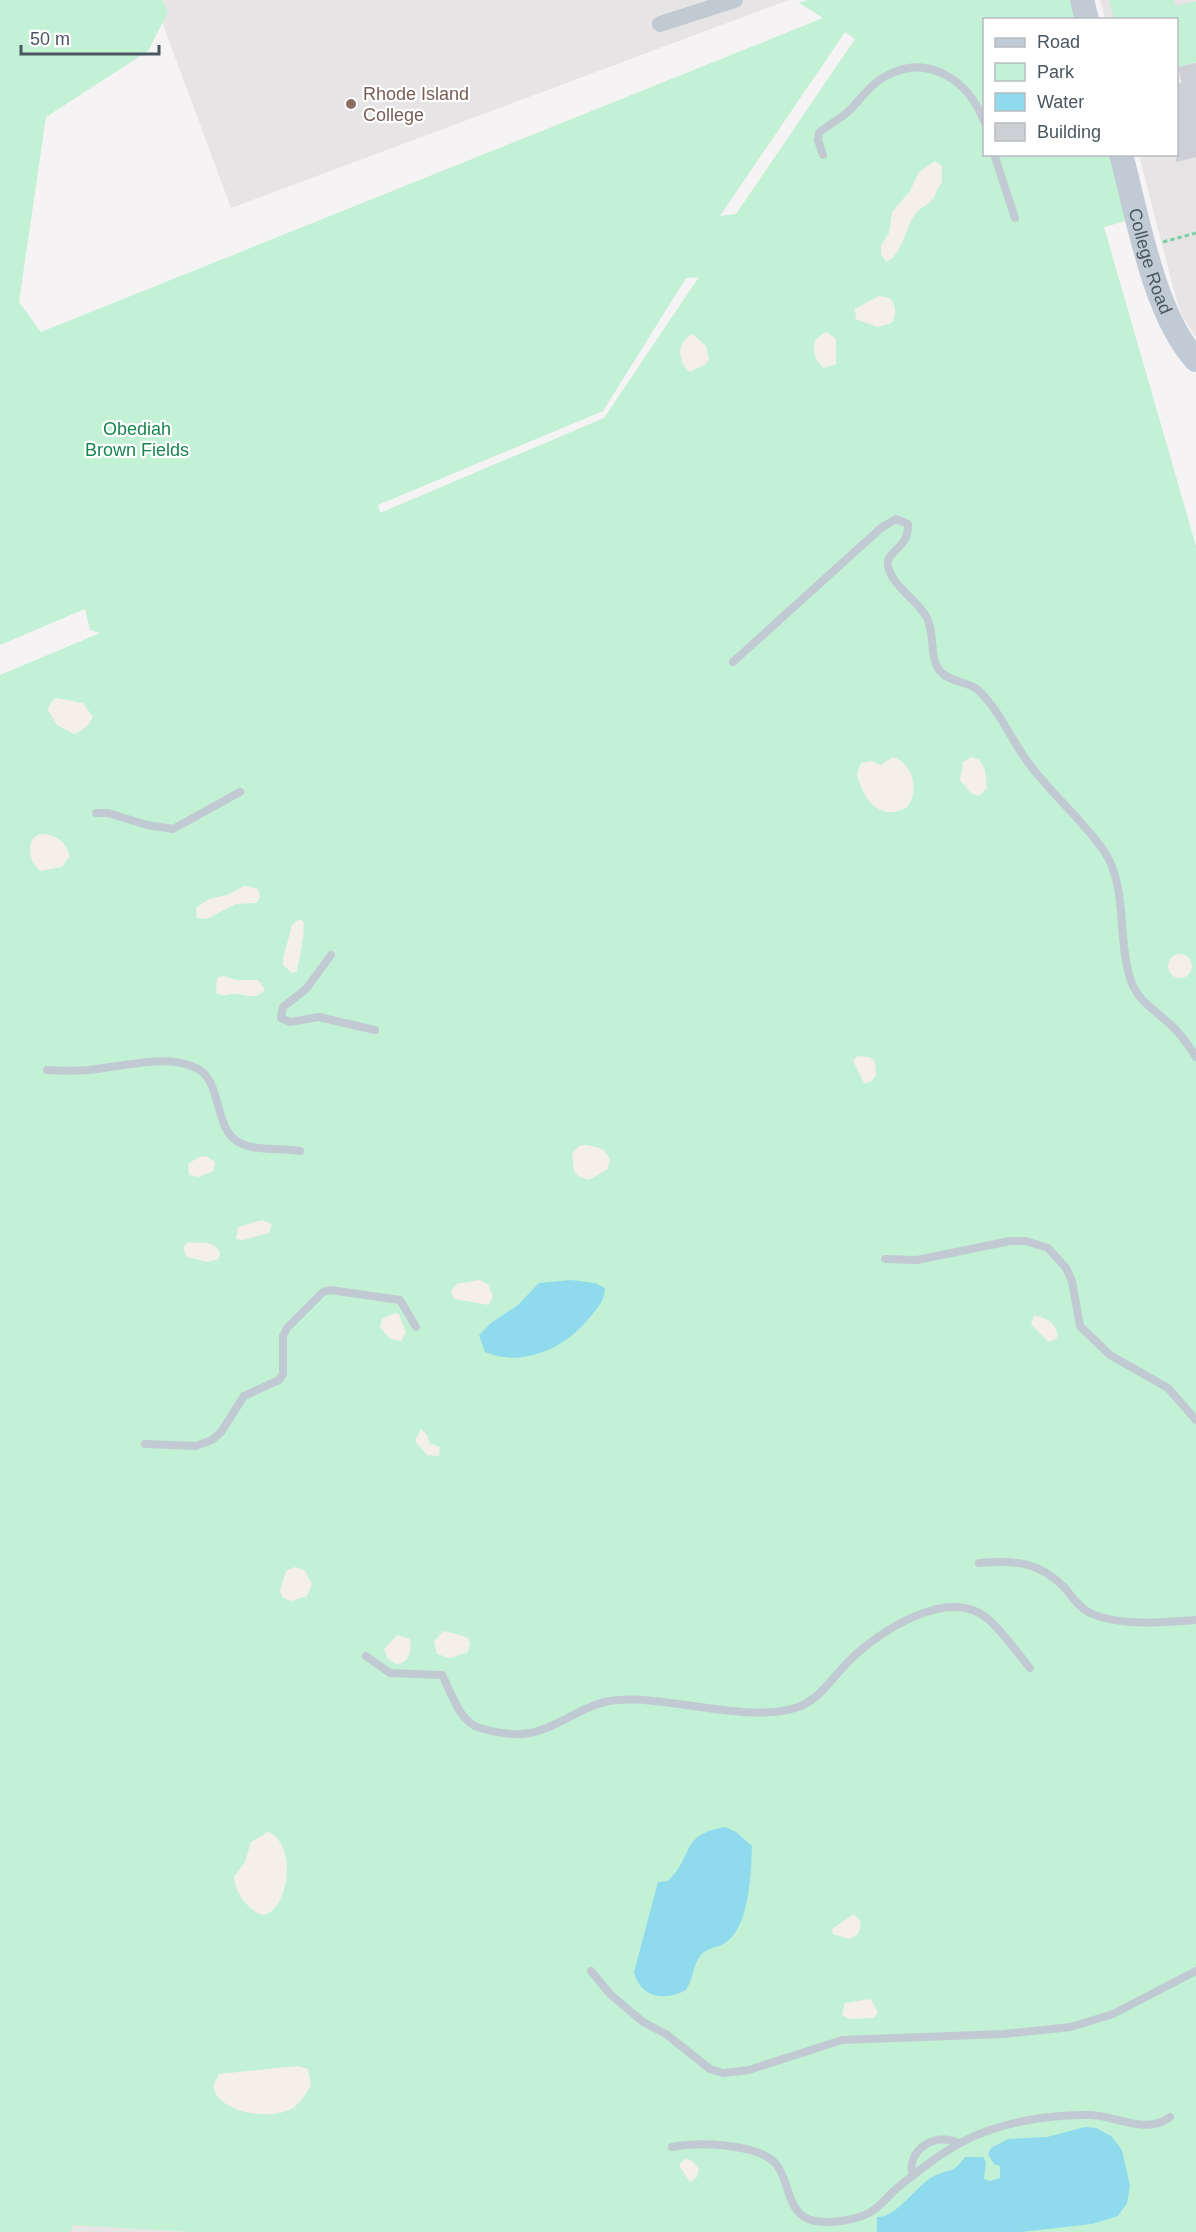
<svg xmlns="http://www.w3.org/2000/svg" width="1196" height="2232" viewBox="0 0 1196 2232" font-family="Helvetica,sans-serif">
<rect width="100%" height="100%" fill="#f5f3f3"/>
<path fill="#e6e4e5" d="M154,0h635l-558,208z
M1100,0h96v337l-14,-21 -8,-25 -35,-136 37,-1v-134l-71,-1z
M47,2223l145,9h-165z"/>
<path fill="#c3f1d5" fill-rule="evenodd" d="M0,0h162l6,12 -20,39 -102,66 -27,185 22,30 782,-314 -24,-15 8,-3h268l5,19 -96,1v134l131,1 19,64 -30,8 92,319v1686h-1004l-120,-7 1,4 -4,3h-69v-1557l100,-42 -10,-3 -5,-21 -85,36zM845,32l10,7 -119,175 -16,2zM699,277l-95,141 -224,95 -2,-8 225,-94 83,-133z
M1109,0h64l3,6 20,-5v61l-19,5 -1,-47 -62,-1z"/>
<path fill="#f5f0e5" d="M935,161l7,5v17c-6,5 -5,9 -9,16 -4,5 -13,9 -18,15 -10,13 -12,41 -29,48l-5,-8v-9l8,-12 3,-21 18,-21 9,-19z
M879,296l11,2c7,8 6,17 2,25l-15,4 -21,-8 -1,-10z
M827,332l9,7v25l-12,4c-13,-11 -15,-30 3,-36z
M693,334l13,12 3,13 -3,5 -16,8c-13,-10 -14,-31 3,-38z
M56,698l27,5 10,14c-4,9 -10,13 -19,17l-17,-9 -9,-15 3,-8z
M893,757c21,7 27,36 13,51 -27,14 -44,-10 -49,-35l4,-10 11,-2 9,4z
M971,757l9,3 5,10 2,18 -8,8 -8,-3 -11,-13 3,-18z
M40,834c16,1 25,6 30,22l-8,11 -22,4c-10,-11 -12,-18 -8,-32z
M244,886l14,3 2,7 -3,7 -21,1 -29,15 -10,-1 -1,-10 13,-9 18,-4z
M300,919l3,2c3,10 -4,38 -6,50l-5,2 -9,-8v-6l9,-34z
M1168 966a12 12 0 1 1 24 0a12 12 0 1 1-24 0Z
M224,976l12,4h22l7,10c-9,10 -18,5 -29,4 -8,-1 -11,4 -20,-1l1,-15z
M857,1056l12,1 6,4 1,14 -5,7 -7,1 -11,-22z
M587,1145l16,4 7,10 -2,10 -19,11 -11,-4 -4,-4 -2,-18 7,-8z
M206,1156l9,6 -1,9 -16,6 -9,-2 -1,-11 11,-7z
M262,1220l10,4 -3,9 -26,7 -7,-1 2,-12z
M189,1242c12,2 26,-3 31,11l-1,6 -11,3 -21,-5 -4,-10z
M480,1280l8,4 5,12 -4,9 -35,-6 -3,-7 5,-8z
M395,1313l4,1 7,19 -5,8 -11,-2 -10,-12 2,-8z
M1034,1316c12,0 25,9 23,22l-8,4 -18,-18z
M421,1429l6,6 2,8 11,4 -1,9 -12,-1 -12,-14z
M295,1567l10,4 7,13 -5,12 -16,5 -8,-3 -3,-8 6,-19z
M444,1631l23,6 3,6 -2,9 -18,6 -13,-4 -3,-13z
M397,1635l13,4c2,11 0,23 -13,25l-9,-5 -4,-10z
M268,1832c30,12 21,77 -4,83 -15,-3 -29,-22 -30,-38l11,-15 6,-20z
M854,1914l7,8 -3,12 -8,5 -17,-5 -1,-5z
M871,1999l7,14 -4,5 -25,1 -7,-4 3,-12z
M297,2066l11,3 3,17c-5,7 -11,17 -18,22 -20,13 -75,6 -80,-22l6,-12z
M685,2159l6,1 8,9 -2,8 -7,5 -11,-17z"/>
<path fill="#90daee" d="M571,1280l24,3 10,5c-1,13 -6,18 -14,28 -25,32 -67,52 -106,36l-6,-17 12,-12 27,-18 21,-22z
M725,1827l11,5 16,14c-1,26 -2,81 -27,97 -8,5 -18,4 -25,13 -7,9 -7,24 -14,34 -22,12 -46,7 -52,-18l24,-90 10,-1c27,-26 11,-46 57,-54z
M1085,2127l11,1 15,8 11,14 8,36 -3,17 -9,13 -26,8 -71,8h-144v-15c21,0 38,-31 57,-41 18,-9 17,0 31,-19h18l3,5 -2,17 6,2 10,-3v-12l-6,-2 -6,-10 3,-6 17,-9 39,-2z"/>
<path fill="#cdcfd5" d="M1196,63v94l-20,5v-78l6,-1 -4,-16z"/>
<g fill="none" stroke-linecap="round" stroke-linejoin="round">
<path stroke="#7ad0a6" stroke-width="3" stroke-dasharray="4.5 3" stroke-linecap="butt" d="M1163,242l33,-9"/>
<path stroke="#c1cad2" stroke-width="8" d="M994,154l21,64
M823,155l-5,-15 1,-7c9,-8 21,-14 30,-22 12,-12 21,-27 37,-35 42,-23 82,4 98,45
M733,662l148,-134 15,-9 12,5c1,26 -23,26 -20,42 4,20 28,33 38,50 10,16 2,43 15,56 9,10 26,9 37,18 20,18 33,49 49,71 23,32 54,57 77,90 24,36 13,86 26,127 7,23 25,32 41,47 10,9 18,21 25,32
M96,813h12l39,12 26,4 67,-37
M331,955l-25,34 -23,18 -2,11 9,4 29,-5 56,13
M47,1070c14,1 28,1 42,0 32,-3 74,-16 105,-3 27,10 20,53 39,71 15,15 48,9 67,13
M885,1259l32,1 93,-19h16l22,7 18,20 6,13 8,45 30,29 58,33 28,32
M145,1444l51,2 16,-6 9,-8 23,-36 35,-16 4,-6v-38l4,-8 36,-36 7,-2 70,10 16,27
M979,1563c34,-3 59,-2 85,24 8,9 14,20 26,26 30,14 74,9 106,7
M366,1656l24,17 52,2c10,18 17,47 38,53 14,4 35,8 50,5 31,-6 55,-31 88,-33 52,-4 130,23 177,8 24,-7 36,-29 54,-47 29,-29 101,-77 140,-41 15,13 28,33 41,48
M591,1971l19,23 33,28 23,12 44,35 13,4 26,-3 93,-30 162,-6 67,-7 42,-13 83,-43
M672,2147c25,-5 86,-4 104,17 15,18 10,52 39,57 16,3 40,-1 54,-8 11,-6 18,-16 27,-24 28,-23 57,-46 91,-58 31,-11 71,-17 104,-16 26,1 55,20 79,2
M913,2176c-8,-25 22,-45 46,-33"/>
<path stroke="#c1cad2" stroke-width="16" d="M660,24l75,-24"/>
<g stroke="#c1cbd6" stroke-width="24">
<path d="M1082,0l5,20"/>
<path id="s1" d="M1121,154c16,60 33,161 75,206"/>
</g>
</g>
<circle fill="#8d6e63" stroke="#fff" stroke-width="2" cx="351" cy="104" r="6"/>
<g text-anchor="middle" stroke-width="4.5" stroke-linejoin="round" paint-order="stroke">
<g font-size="18" fill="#785e54" stroke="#fff" text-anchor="start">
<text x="363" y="100">Rhode Island<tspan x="363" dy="21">College</tspan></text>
</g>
<g font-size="18" fill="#4a5661" stroke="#fff">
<text dy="6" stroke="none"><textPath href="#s1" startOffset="111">College Road</textPath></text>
</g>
<g font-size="18" fill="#17864f" stroke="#fff">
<text x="137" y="435">Obediah<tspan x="137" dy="21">Brown Fields</tspan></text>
</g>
</g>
<rect x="983" y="18" width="195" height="138" fill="#ffffff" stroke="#b7bbc0" stroke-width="1.5"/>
<rect x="995" y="38" width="30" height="9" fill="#c1cbd6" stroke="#b7bbc0" stroke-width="1.5"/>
<text x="1037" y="48" font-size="18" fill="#4a5661">Road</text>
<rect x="995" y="63" width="30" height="18" fill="#c3f1d5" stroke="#b7bbc0" stroke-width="1.5"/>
<text x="1037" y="78" font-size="18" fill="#4a5661">Park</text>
<rect x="995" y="93" width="30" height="18" fill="#90daee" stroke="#b7bbc0" stroke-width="1.5"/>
<text x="1037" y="108" font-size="18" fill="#4a5661">Water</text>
<rect x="995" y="123" width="30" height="18" fill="#cdcfd5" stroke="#b7bbc0" stroke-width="1.5"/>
<text x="1037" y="138" font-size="18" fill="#4a5661">Building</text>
<path d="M21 45v9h138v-9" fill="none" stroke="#4a5661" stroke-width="3"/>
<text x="30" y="45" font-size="18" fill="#4a5661" stroke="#ffffff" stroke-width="4.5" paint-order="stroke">50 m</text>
</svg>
